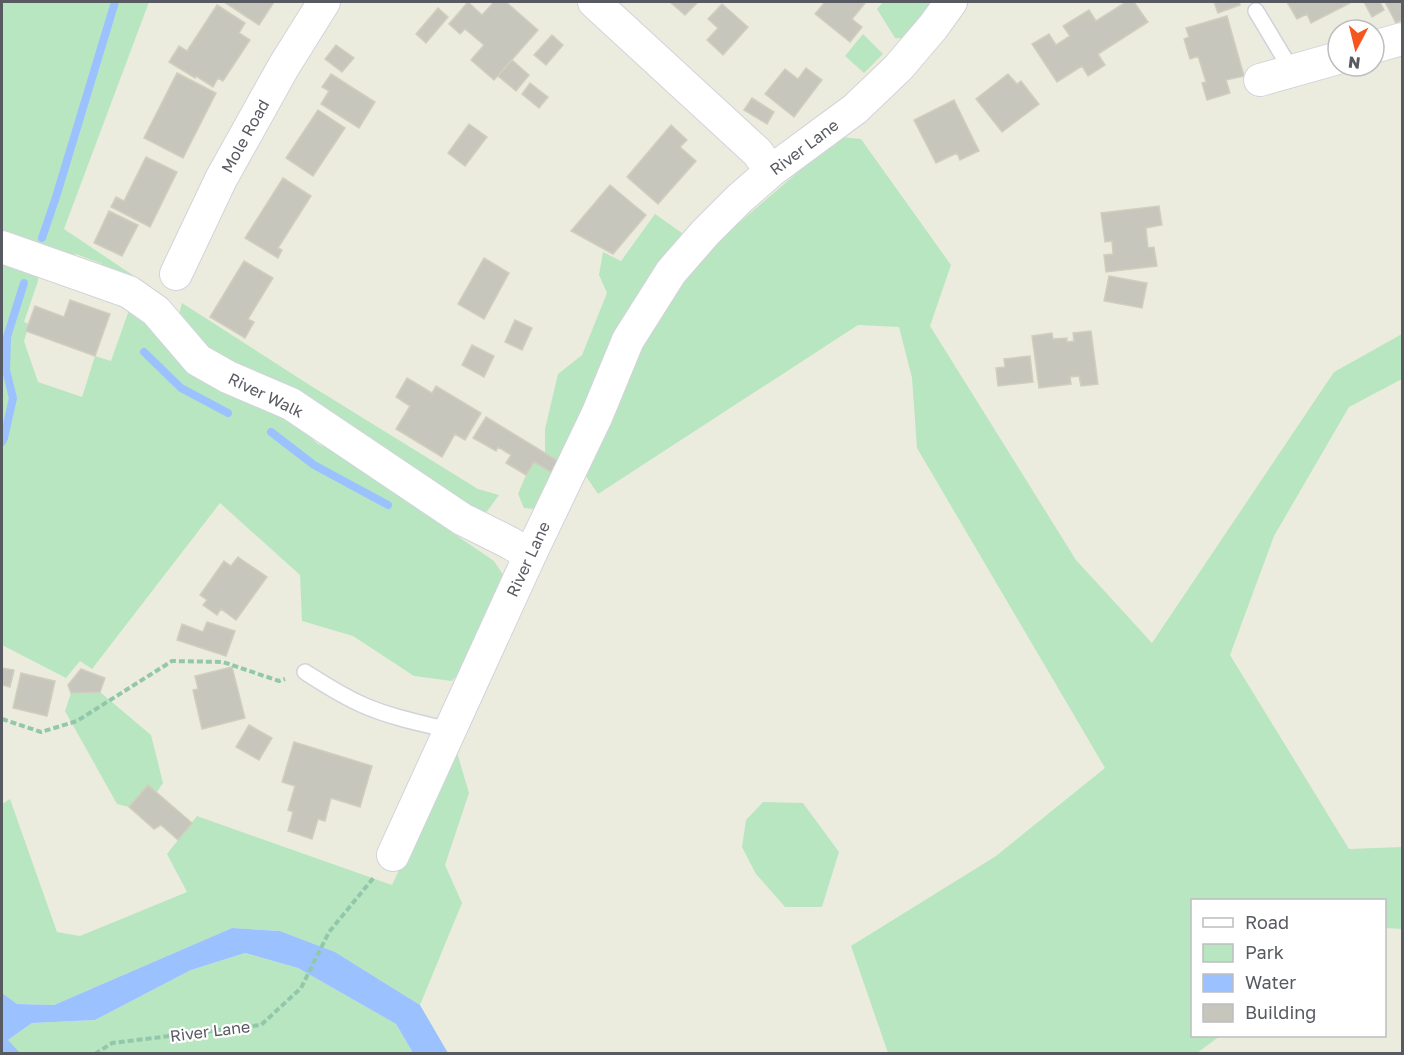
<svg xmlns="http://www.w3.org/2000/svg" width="1404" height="1055" viewBox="0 0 1404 1055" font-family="'Golos Text',sans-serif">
<rect width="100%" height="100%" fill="#ececde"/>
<path fill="#b8e6c1" d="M2,2h147l-85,227 76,51 -6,4 -30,-10 -2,-10 -26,-10 -12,5 -62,-24z
M883,2h55l-27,37 -16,-1 -18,-29z
M863,34l20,20 -19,19 -19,-17z
M839,137l22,2 90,126 -21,61 146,234 76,83 182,-271 68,-38v45l-53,28 -75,129 -44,119 119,194 53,-2v82l-17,-1 -1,-28h-192v136h28l-23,17h-309l-37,-107 145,-90 109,-88 -188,-320 -5,-70 -13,-51 -41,-2 -260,169 -15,-22 57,-132 58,-82z
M655,214l27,19 -32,49 -103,228 -23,-2 -6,-14 8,-19 8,-13 17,10 7,-11 -13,-8v-24l13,-55 24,-19 25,-62 -8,-18 4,-23 18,9z
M2,260l37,12 -1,9 -14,41 5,2 -5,17 14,41 44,15 13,-41 16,5 18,-51 21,16 43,49 17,10 78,32 30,27 35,15 70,47 30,27 41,28 14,21 -33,72 -23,27 -38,-5 -61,-40 -51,-15 -2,-46 -80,-72 -128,166 -12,-8 -14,17 -64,-33z
M182,303l126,81 170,105 21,6 -14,19 -268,-154 -38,-46z
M100,692l51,43 12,48 -6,9 -28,15 -12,-3 -52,-93 6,-18z
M456,749l13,44 -24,72 17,38 -42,102 -85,-53 -55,-21 -48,-3 -178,77 -37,-1 -15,-11v-189l8,-5 47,133 23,4 107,-44 -20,-38 30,-38 195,69z
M763,802l40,1 36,49 -17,55h-37l-29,-33 -14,-27 4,-27z
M245,953l53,15 98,56 17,29 -393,1 -12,-14 24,-17 63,-3 96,-50z"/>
<path fill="#9cc1ff" d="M232,928l48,3 55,21 85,53 28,48h-35l-17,-29 -98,-56 -53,-15 -54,17 -96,50 -63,3 -24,17 12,13h-18v-60l15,11 37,1z"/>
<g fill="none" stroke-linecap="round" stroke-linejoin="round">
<path stroke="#9cc1ff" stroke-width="8" d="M42,238l14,-41 59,-195
M144,352l37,36 47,25
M271,432l43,33 74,40
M2,442l2,-4 9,-40 -7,-28 1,-33 17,-54"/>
</g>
<path fill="#c7c6bc" stroke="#d1cebd" stroke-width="1.5" d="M224,2h50l-15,23z
M468,2l14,13 12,-13h12l32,28 -44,50 -23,-20 13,-15 -19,-16 -5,5 -11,-10z
M670,2h28l-13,13z
M825,2h41l-14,17 10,8 -12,15 -35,-28z
M1126,2h8l14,20 -50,32 7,11 -17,11 -6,-10 -25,16 -25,-38 17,-10 7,11 14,-9 -7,-10 26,-16 7,11z
M1214,2h25l1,3 -22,8z
M1287,2h63v1l-39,20 -4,-9 -10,5z
M1364,2h16l4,8 -12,7z
M1385,2h17v18l-6,3z
M722,4l26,23 -25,28 -16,-15 11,-12 -10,-9z
M217,5l28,18 -6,10 11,7 -27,41 -5,-3 -5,9 -17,-11 -1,2 -26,-16 10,-16 8,5z
M438,8l10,9 -22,26 -10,-9z
M1227,16l17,60 -18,4 4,13 -23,7 -5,-17 4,-1 -8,-26 -8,3 -6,-20 5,-2 -3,-9z
M552,35l11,10 -17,20 -12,-10z
M336,45l18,13 -12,14 -17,-13z
M512,60l17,15 -13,16 -18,-15z
M806,68l16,12 -28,37 -29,-23 20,-25 13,10z
M177,73l39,20 -33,65 -39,-20z
M331,74l44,28 -16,26 -38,-24 8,-13 -7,-4z
M1008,74l9,10 4,-3 18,23 -37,28 -26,-33z
M530,83l18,14 -9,11 -17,-14z
M752,98l22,14 -7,12 -23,-14z
M954,100l25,51 -19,9 -3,-7 -21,10 -22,-43z
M318,110l27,18 -32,48 -27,-18z
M469,124l18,13 -22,29 -17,-13z
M671,125l16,15 -7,7 16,14 -38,43 -31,-27z
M146,157l31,15 -27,55 -39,-20 5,-10 8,4z
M283,178l28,18 -33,52 4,2 -4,8 -33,-20z
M610,185l36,30 -33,39 -42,-23z
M1159,206l3,19 -16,3 2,20 6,-1 3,19 -51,6 -2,-17 9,-1 -1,-13 -7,1 -4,-29z
M109,211l29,14 -16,31 -28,-13z
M484,258l25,15 -25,46 -26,-15z
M244,261l29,17 -25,41 6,3 -9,16 -35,-21z
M1109,276l38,7 -5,25 -38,-7z
M70,300l40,14 -15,42 -69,-25 9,-25 29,11z
M515,320l17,8 -10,22 -17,-8z
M1091,331l7,53 -17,2 -2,-10 -9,1 1,7 -32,4 -7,-52 20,-3 1,6 14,-1v4l7,-1 -1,-8z
M472,345l22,11 -10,21 -22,-12z
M1030,356l3,26 -35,4 -2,-18 9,-1 -1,-8z
M407,378l25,15 4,-7 45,27 -16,27 -10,-6 -13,23 -46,-28 14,-23 -14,-9z
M486,417l72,44 -7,11 -17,-10 -8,13 -20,-12 5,-8 -13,-8 -2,4 -23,-13z
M238,557l29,20 -31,43 -15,-11 -4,6 -14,-10 4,-5 -7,-5 24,-34 7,5z
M207,622l28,9 -9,25 -49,-16 5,-16 21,8z
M232,667l13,51 -43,11 -9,-39 5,-1 -3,-13z
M2,668l12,2 -4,17 -8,-2z
M81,669l24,9 -5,14 -29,1 -3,-8z
M21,673l34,8 -8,35 -34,-8z
M249,725l23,13 -13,22 -23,-13z
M294,742l78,24 -12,41 -29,-9 -6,23 -7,-2 -6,20 -24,-8 5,-19 -5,-2 7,-24 -13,-4z
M148,785l44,38 -14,17 -17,-15 -7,4 -25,-22z"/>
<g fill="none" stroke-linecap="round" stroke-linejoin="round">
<g stroke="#d2d3da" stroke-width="18">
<path id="lane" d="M1256,11l36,60
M305,672c19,12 37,24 58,33 27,12 57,18 86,25"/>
</g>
<g stroke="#d2d3da" stroke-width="34">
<path id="street" d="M594,2l163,150 14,19
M1374,47l28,-8
M1260,80l78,-22
M2,247l127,45 27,19 42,49 30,17 63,27 171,115 48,24 20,12
M176,274l45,-95 63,-113 40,-64
M393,855l137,-300 67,-140 31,-75 43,-68 34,-39 34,-34 32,-28 84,-62 43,-41 35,-41 18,-25"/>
</g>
<path stroke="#92c7ab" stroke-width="4" stroke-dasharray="6 3" stroke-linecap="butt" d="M2,719l39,13 36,-11 95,-60 51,1 56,19 6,-2
M95,1054l17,-11 149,-18 40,-37 28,-56 46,-56"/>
<use href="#lane" stroke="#fff" stroke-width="15"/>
<use href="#street" stroke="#fff" stroke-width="32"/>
</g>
<g text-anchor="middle" stroke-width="4.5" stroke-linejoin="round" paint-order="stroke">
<g font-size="16" fill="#585a61" stroke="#fff">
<text transform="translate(245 136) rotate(-61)" y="6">Mole Road</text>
<text transform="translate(804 147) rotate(-37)" y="6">River Lane</text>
<text transform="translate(266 395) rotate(26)" y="6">River Walk</text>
<text transform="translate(528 559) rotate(-65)" y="6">River Lane</text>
<text transform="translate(210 1031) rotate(-7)" y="6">River Lane</text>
</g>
</g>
<rect width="1404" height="1055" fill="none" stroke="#585a61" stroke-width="6"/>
<rect x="1191" y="899" width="195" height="138" fill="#ffffff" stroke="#bcbdc0" stroke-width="1.5"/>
<rect x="1203" y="918" width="30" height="9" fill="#ffffff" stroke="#bcbdc0" stroke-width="1.5"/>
<text x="1245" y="929" font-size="18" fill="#585a61">Road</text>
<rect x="1203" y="944" width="30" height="18" fill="#b8e6c1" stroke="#bcbdc0" stroke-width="1.5"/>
<text x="1245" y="959" font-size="18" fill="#585a61">Park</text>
<rect x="1203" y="974" width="30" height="18" fill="#9cc1ff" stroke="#bcbdc0" stroke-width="1.5"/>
<text x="1245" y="989" font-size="18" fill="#585a61">Water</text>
<rect x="1203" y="1004" width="30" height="18" fill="#c7c6bc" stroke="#bcbdc0" stroke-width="1.5"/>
<text x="1245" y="1019" font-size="18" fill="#585a61">Building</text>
<g transform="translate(1356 48) rotate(187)"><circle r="28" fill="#ffffff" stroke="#bcbdc0" stroke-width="1.5"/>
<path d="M0-4.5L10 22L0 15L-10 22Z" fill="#f4561d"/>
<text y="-9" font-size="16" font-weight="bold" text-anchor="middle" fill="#585a61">N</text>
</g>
</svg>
